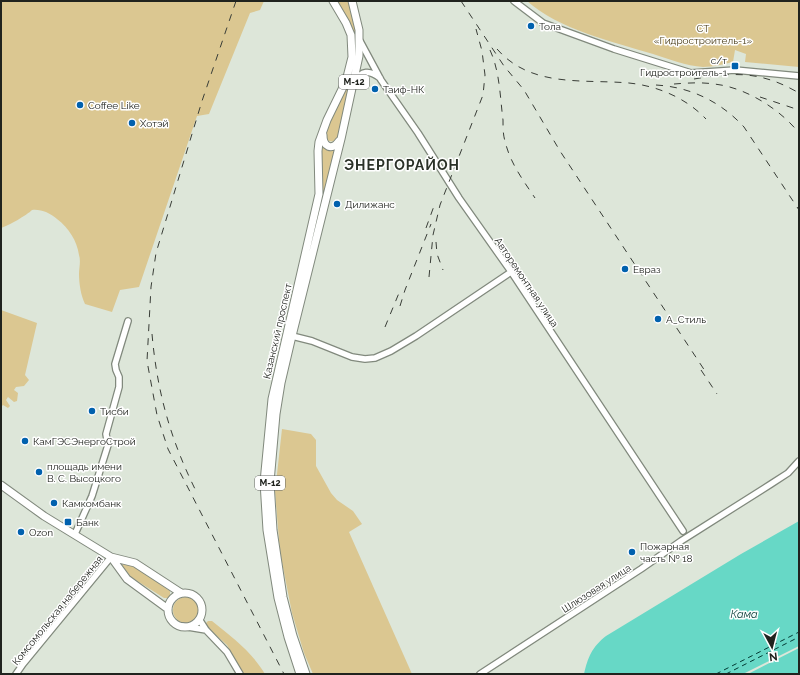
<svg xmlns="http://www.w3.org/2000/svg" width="800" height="675" viewBox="0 0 800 675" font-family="Raleway,sans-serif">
<rect width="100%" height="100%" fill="#dde6d9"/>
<path fill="#dbc791" d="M1,1h263l-4,9 -10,3 -41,101 -12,2 -58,171 -19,3 -8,22 -27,-8c-4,-8 -6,-20 -6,-30 0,-6 2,-13 0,-19 -2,-14 -10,-27 -22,-36 -7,-6 -16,-10 -25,-9 -5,5 -24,16 -31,18z
M335,1h13l7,17 2,36 -19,82c-2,5 -6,7 -11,4l-2,-8 29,-74c4,-25 -5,-37 -19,-57z
M527,1h272v66l-54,-5 1,-8 -11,-4 -2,12c-9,2 -20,5 -30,5 -17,-1 -34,-8 -50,-13 -40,-12 -95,-25 -126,-53z
M321,146l6,4 8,-1 -16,62 2,-21z
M1,310l36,13 -12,52 4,5 -5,6 -8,1 -2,3 4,3 -1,8 -3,1 -6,-5 -2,3 4,6 -2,2 -5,-3 -2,2z
M282,429l29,5 5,6v26l15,27 6,7 16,11 9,13 -13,8 63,142h-99l-9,-21 -12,-40 -12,-61 -5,-60z
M124,563l15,5 31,23v7h-6l-33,-21 -9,-12z
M173 610a13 13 0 1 1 26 0a13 13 0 1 1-26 0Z
M208,621h4c20,16 40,31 53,53h-22l-16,-29 -20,-18 -2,-3z"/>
<path fill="#67d8c6" d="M799,521v125l-56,28h-159c4,-17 8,-27 22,-38l135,-82z
M799,648v26h-51z"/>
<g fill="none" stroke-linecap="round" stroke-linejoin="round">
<path stroke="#033a34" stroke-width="1" stroke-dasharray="5 4" stroke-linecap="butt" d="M716,674l83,-42
M726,674l73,-37"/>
<g stroke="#81897d" stroke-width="8">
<path id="minor" d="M514,1l29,22 71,26 77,24 44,-3 64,6
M360,41l21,39 37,53 41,65 53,75 171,258
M355,82c6,-12 15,-12 25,-4
M292,336l20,5 40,16 13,2 10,-1 16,-7 25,-15 95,-64
M75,534l17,-38 16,-51 -2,-11 13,-47v-10l-3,-7 -1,-6 13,-43
M199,619l7,11 21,22 13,22
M182,626l24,4
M16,674l7,-10 88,-107
M480,674l161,-105 40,-28 90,-57 17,-11 11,-12"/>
</g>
<g stroke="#81897d" stroke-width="9">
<path id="major" d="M323,135c0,12 9,16 16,6
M1,485l43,31 67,41 16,22 41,30
M111,557l24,6 46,30
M168 610a17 17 0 1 1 34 0a17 17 0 1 1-34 0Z
M300,674l-12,-37 -10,-39 -11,-68 -3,-48 8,-83 47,-205 -1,-43 1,-9 8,-22 19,-39 6,-24 -1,-22 -5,-12 -13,-22
M306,674l-13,-38 -10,-39 -10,-67 -3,-48 6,-68 5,-31 11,-47 49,-197 18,-83v-26l-7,-29"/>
</g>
<use href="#minor" stroke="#fff" stroke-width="5.5"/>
<use href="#major" stroke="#fff" stroke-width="7"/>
<path stroke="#393d37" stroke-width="1" stroke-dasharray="7 7" stroke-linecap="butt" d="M236,1l-34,100 -46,152 -5,34 -4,74 10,54 11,34 116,225
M461,1l43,65 20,24 36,61 147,223
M497,49c34,39 86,30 132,34 29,3 57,15 77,36
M490,50c10,22 10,47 13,70 0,7 0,15 2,21 5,22 18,39 30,57
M694,79c41,-7 67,-8 105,14
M674,84c13,-1 27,-2 40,0 31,3 66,25 85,49
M656,85c35,2 65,17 88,42l55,83
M760,97l39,13
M426,228l8,-22
M436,242l1,12 6,16
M429,277l4,-42 7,-30 43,-110 2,-20 -3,-24 -6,-22
M400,306l5,-16 26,-66
M385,327l14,-34
M152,334c5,57 18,104 43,155
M701,370l16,24"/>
</g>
<g fill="#0161ae" stroke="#fff" stroke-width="1.5">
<circle cx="531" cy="26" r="4"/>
<rect x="731" y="62" width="8" height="8" rx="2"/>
<circle cx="375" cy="89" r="4"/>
<circle cx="80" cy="105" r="4"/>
<circle cx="132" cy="123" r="4"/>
<circle cx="337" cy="204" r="4"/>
<circle cx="625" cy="269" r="4"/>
<circle cx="658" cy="319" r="4"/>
<circle cx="92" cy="411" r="4"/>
<circle cx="25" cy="441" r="4"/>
<circle cx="39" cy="472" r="4"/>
<circle cx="54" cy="503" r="4"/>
<rect x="64" y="518" width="8" height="8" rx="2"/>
<circle cx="21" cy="532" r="4"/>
<circle cx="632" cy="552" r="4"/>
</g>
<g text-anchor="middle" stroke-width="3" stroke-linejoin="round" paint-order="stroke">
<g fill="#fff" stroke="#636562" stroke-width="1">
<rect x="339" y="75" width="30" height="14" rx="3"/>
<rect x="255" y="476" width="30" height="14" rx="3"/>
</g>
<g font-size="9" font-weight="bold" fill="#20231e">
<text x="354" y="85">М-12</text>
<text x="270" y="486">М-12</text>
</g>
<g font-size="10" fill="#20231e" stroke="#fff" text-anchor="start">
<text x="539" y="30">Тола</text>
<text x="727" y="64" text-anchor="end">с/т<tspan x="727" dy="12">Гидростроитель-1</tspan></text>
<text x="383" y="93">Таиф-НК</text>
<text x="88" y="109">Coffee Like</text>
<text x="140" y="127">Хотэй</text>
<text x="345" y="208">Дилижанс</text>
<text x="633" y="273">Евраз</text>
<text x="666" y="323">А_Стиль</text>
<text x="100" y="415">Тисби</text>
<text x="33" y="445">КамГЭСЭнергоСтрой</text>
<text x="47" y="470">площадь имени<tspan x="47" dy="12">В. С. Высоцкого</tspan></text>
<text x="62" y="507">Камкомбанк</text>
<text x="76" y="526">Банк</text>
<text x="29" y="536">Ozon</text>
<text x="640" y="550">Пожарная<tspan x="640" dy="12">часть № 18</tspan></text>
</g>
<g font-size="10" fill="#4d401d" stroke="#fff">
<text x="703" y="32">СТ<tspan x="703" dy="12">«Гидростроитель-1»</tspan></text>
</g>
<g font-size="10" fill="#20231e" stroke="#fff">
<text transform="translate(527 282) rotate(56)" y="4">Авторемонтная улица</text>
<text transform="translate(277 331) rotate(-77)" y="4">Казанский проспект</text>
<text transform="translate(596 588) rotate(-33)" y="4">Шлюзовая улица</text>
<text transform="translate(57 610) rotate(-51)" y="4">Комсомольская набережная</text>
</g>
<g font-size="11" font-style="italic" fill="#033a34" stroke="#fff">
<text x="744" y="618">Кама</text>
</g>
<g font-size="14" font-weight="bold" letter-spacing="1" fill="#2a3127" stroke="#fff">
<text x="402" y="170">ЭНЕРГОРАЙОН</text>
</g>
</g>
<rect width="800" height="675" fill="none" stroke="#20231e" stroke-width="4"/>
<g transform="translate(772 647) rotate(173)" stroke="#ffffff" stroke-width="3" paint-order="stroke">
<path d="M0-3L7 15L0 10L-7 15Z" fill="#20231e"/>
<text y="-6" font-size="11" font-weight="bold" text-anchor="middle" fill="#20231e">N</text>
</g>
</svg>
